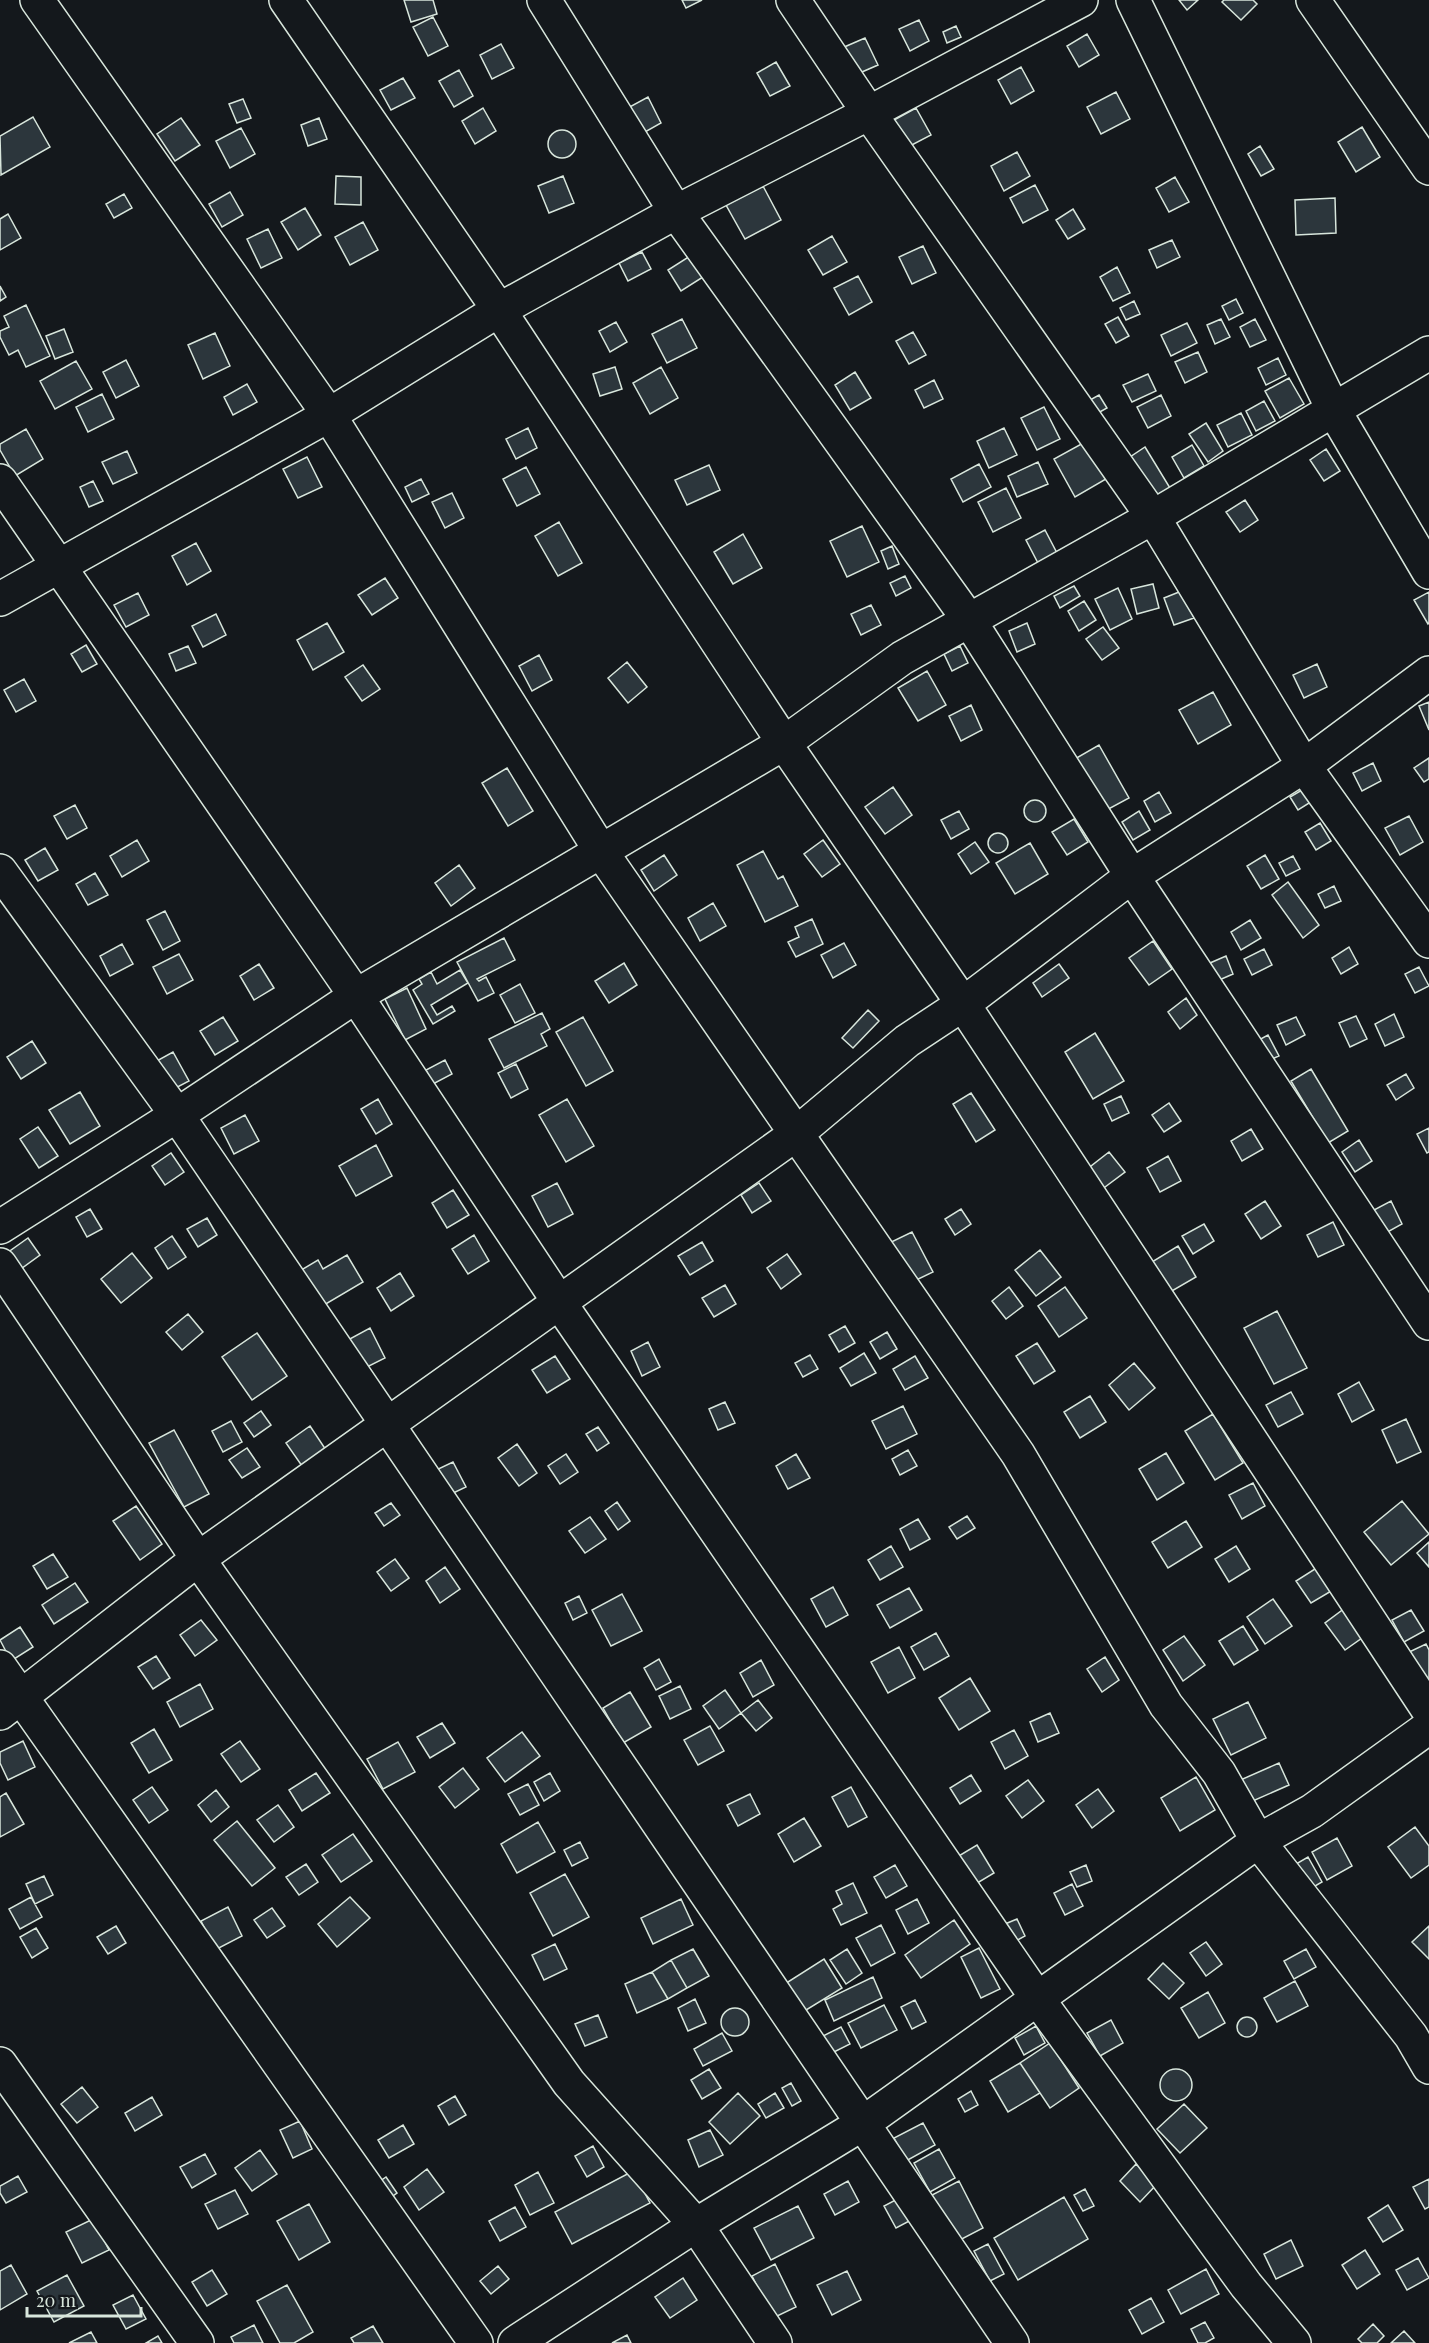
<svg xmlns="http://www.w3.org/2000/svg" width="1429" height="2343" viewBox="0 0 1429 2343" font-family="'Playfair Display',serif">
<rect width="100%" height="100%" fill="#14181c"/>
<path fill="#2c363c" stroke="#d8e6dc" stroke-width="1.5" d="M404,0h29l4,14 -26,8z
M682,0h20l-16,8z
M1179,0h19l-11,10z
M1224,0h29l4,4 -16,16 -19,-18z
M433,17l15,29 -20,10 -15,-29z
M919,20l10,21 -19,10 -11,-22z
M956,26l5,11 -14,6 -4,-11z
M1087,34l12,21 -20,12 -12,-21z
M865,38l13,27 -23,10 -13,-27z
M501,44l13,24 -22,11 -12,-24z
M776,62l14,24 -20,10 -13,-23z
M1021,67l13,24 -23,13 -13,-24z
M459,70l14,26 -19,11 -15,-26z
M403,78l12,20 -24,12 -11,-20z
M1116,92l14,27 -29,15 -14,-27z
M648,97l13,26 -23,13 -14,-26z
M243,99l8,19 -14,5 -8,-19z
M483,108l13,23 -21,13 -13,-23z
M916,108l15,27 -23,12 -14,-27z
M33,117l17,30 -49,28 -1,-39z
M181,118l19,27 -25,16 -18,-27z
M319,118l8,21 -19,7 -7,-21z
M1362,127l18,30 -24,15 -18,-30z
M241,128l14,26 -25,14 -14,-27z
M548 144a14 14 0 1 1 28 0a14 14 0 1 1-28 0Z
M1260,146l14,23 -13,7 -13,-22z
M1017,152l13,24 -26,15 -13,-25z
M336,176l25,1v28l-26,-1z
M563,176l11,27 -25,10 -11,-27z
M1175,177l14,25 -20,10 -13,-24z
M1035,185l13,25 -25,13 -13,-25z
M763,186l18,34 -36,19 -19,-34z
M230,192l13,23 -21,12 -13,-23z
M124,194l8,14 -18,10 -8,-14z
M1335,198l1,35 -40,2 -1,-35z
M305,208l16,27 -23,15 -17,-28z
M1073,209l12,20 -17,10 -12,-19z
M8,214l13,24 -21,12v-31z
M363,222l15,28 -28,15 -15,-28z
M268,229l14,29 -21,10 -14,-29z
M832,236l15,26 -24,13 -15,-25z
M1172,240l8,17 -23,11 -8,-18z
M923,246l13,27 -24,11 -13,-27z
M642,252l9,17 -23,12 -9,-18z
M690,256l13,21 -22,14 -13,-21z
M1117,267l13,26 -17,8 -13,-24z
M858,276l14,26 -23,13 -15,-27z
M0,286l6,11 -6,4z
M1236,299l7,14 -14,7 -7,-14z
M1134,301l6,13 -14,6 -6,-12z
M26,305l24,51 -24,11 -8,-17 -9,5 -9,-18v-6l9,-4 -5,-11z
M1118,317l11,19 -13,7 -11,-19z
M682,319l15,29 -30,15 -15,-29z
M1221,319l9,18 -15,7 -8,-19z
M1255,319l11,21 -16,7 -10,-20z
M616,322l11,20 -17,10 -11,-21z
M1187,323l10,20 -26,13 -10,-21z
M64,329l9,23 -18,7 -9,-23z
M913,332l13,23 -17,9 -13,-23z
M215,333l15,33 -27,13 -15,-34z
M1198,352l9,20 -22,11 -10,-21z
M1278,358l8,17 -20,10 -8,-17z
M126,360l13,26 -23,12 -13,-26z
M76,361l16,28 -37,20 -15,-28z
M615,367l7,22 -22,7 -7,-22z
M661,367l17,31 -28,16 -17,-31z
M855,372l16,26 -21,12 -15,-25z
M1148,374l8,17 -24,11 -9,-17z
M1289,378l15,26 -24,14 -15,-27z
M934,380l9,19 -19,9 -9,-18z
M247,384l10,18 -24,13 -9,-18z
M102,394l12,25 -26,13 -12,-25z
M1099,395l8,13 -9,5 -8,-13z
M1161,395l10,21 -23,12 -11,-21z
M1264,401l11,20 -19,10 -10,-20z
M1044,407l16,32 -23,11 -16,-32z
M1241,413l11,22 -24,12 -11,-22z
M1206,423l17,28 -15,11 -19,-28z
M528,428l9,20 -21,11 -10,-20z
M1004,428l13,27 -28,13 -12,-27z
M26,429l17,30 -28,17 -15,-26v-6z
M1085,442l21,37 -31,18 -21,-38z
M1192,445l12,21 -20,12 -12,-21z
M1145,447l25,41 -17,9 -23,-40z
M1326,449l14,22 -16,10 -14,-21z
M127,451l10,22 -24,11 -11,-22z
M307,457l15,30 -24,11 -15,-29z
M1038,462l10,22 -31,13 -9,-21z
M979,464l12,23 -28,15 -12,-23z
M709,465l11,25 -33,15 -12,-25z
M526,467l14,27 -23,12 -14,-27z
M421,479l8,15 -17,8 -7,-15z
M93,481l10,20 -14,6 -9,-20z
M1006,488l15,30 -28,14 -15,-30z
M452,493l12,25 -19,10 -13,-26z
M1245,500l13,20 -18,12 -14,-20z
M559,522l23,41 -24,13 -23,-40z
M862,526l17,36 -32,15 -17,-36z
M1045,530l13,25 -19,10 -13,-25z
M743,534l19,34 -29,16 -19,-32z
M196,543l15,28 -24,14 -15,-29z
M892,546l7,18 -11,5 -7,-18z
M905,576l6,12 -15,8 -6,-13z
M385,578l13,20 -26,17 -14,-20z
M1153,584l6,24 -22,6 -6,-25z
M1074,586l6,10 -20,12 -6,-12z
M1118,588l14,31 -22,11 -15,-31z
M1184,590l10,28 -20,7 -10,-27z
M1429,592v31l-1,1 -14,-24z
M138,593l11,22 -23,12 -12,-22z
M1084,601l12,19 -17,11 -11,-20z
M871,605l10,20 -20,10 -10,-21z
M216,614l10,21 -23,12 -11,-21z
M327,623l17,29 -31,18 -16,-30z
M1027,623l8,21 -18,8 -8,-21z
M1103,627l16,21 -17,12 -16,-21z
M86,645l11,19 -15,8 -11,-18z
M188,646l8,17 -20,8 -7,-17z
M960,646l8,17 -16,8 -8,-17z
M539,655l13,25 -20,11 -13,-25z
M627,662l20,25 -19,16 -20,-25z
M1317,664l10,23 -23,11 -11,-23z
M363,665l17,24 -18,12 -17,-24z
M927,671l19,34 -28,16 -20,-33z
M24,679l12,22 -20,11 -12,-22z
M1213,692l18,33 -33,19 -19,-34z
M1429,702v28l-10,-24z
M971,705l11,25 -21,11 -12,-25z
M1099,745l30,53 -26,14 -30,-52z
M1429,758v21l-5,3 -10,-14z
M1373,763l8,18 -19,10 -9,-18z
M507,768l26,43 -25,15 -26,-43z
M893,787l19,28 -27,19 -20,-27z
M1307,787l7,13 -16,10 -8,-13z
M1159,792l12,21 -16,9 -11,-21z
M1024 811a11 11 0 1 1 22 0a11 11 0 1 1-22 0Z
M75,805l12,23 -20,11 -13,-23z
M959,811l10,18 -18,10 -10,-19z
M1139,811l11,19 -17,10 -11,-18z
M1409,816l14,26 -23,13 -15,-27z
M1074,819l14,23 -21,13 -15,-23z
M1320,823l11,18 -15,9 -11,-18z
M988 843a10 10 0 1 1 20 0a10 10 0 1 1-20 0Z
M137,840l12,21 -27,16 -12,-21z
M823,840l17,24 -18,13 -18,-23z
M975,842l14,20 -18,12 -13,-20z
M1030,843l18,31 -33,20 -19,-31z
M45,848l13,22 -20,11 -13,-21z
M763,851l15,28 5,-3 15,30 -33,16 -28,-57z
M664,855l13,20 -23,16 -13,-21z
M1265,855l14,24 -18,10 -14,-23z
M1293,856l7,13 -14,7 -7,-13z
M459,865l16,23 -24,18 -16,-23z
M95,873l13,22 -20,10 -12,-21z
M1288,882l31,43 -16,13 -31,-43z
M1334,886l7,15 -16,7 -7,-14z
M713,903l13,23 -26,15 -12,-23z
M165,911l15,30 -17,9 -16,-30z
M812,919l11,25 -27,13 -8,-15 11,-5 -4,-10z
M1250,920l11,18 -20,12 -10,-18z
M504,938l11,22 -38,19 2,2 7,-4 8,16 -16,8 -21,-39z
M1153,941l19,28 -23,16 -20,-27z
M844,943l12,22 -23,13 -12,-23z
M122,944l11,20 -23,12 -10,-20z
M1349,947l9,17 -17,10 -9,-16z
M1264,949l8,16 -20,10 -8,-16z
M179,954l14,26 -26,14 -14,-27z
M1226,956l7,18 -16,7 -7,-18z
M624,963l13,22 -28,18 -14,-22z
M259,964l15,24 -20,12 -14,-24z
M1059,964l10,14 -27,19 -9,-14z
M1419,967l10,19 -14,7 -10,-19z
M460,970l8,13 -37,22 6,10 15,-9 3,5 -22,13 -20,-34 9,-6 -3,-5 12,-7 6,12z
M520,984l15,29 -20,10 -15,-28z
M407,988l19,41 -21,11 -20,-41z
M1186,998l11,17 -17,14 -12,-17z
M868,1010l11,11 -26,27 -11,-10z
M542,1013l8,16 -9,5 6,12 -43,22 -15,-29z
M1394,1014l10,23 -19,9 -10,-22z
M1356,1016l11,23 -17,8 -11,-24z
M223,1017l15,24 -23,14 -15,-24z
M583,1017l30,54 -27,15 -30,-54z
M1296,1017l9,18 -19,10 -9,-20z
M1095,1033l29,48 -31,18 -28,-47z
M1268,1035l11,21 -14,6 -10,-20z
M32,1041l14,22 -25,16 -14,-22z
M173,1052l16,29 -21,11 -15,-29z
M445,1060l7,14 -19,10 -7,-14z
M516,1064l12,25 -17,9 -13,-25z
M1311,1069l37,62 -20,12 -37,-62z
M1406,1074l8,14 -18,12 -9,-15z
M80,1092l20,34 -30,18 -21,-34z
M971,1093l24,37 -19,12 -23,-38z
M1121,1096l8,17 -17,8 -8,-17z
M378,1099l14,25 -16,10 -15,-25z
M567,1099l27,47 -28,16 -27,-47z
M1169,1103l12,18 -17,11 -12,-17z
M245,1115l14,26 -25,13 -13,-26z
M38,1127l20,29 -19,12 -19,-29z
M1429,1128v24l-2,1 -10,-19z
M1251,1129l12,20 -21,12 -11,-20z
M1359,1140l13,21 -17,11 -13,-20z
M376,1145l16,31 -36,20 -17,-30z
M1109,1152l16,20 -24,18 -15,-20z
M171,1153l13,19 -19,13 -13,-19z
M1168,1156l13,25 -21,11 -13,-24z
M557,1183l16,31 -25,13 -16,-31z
M759,1183l12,18 -19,12 -11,-18z
M453,1190l16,25 -22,13 -15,-25z
M1265,1201l16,25 -20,13 -16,-25z
M1391,1201l11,23 -18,10 -12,-23z
M90,1209l12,20 -15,8 -11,-20z
M961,1209l10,15 -16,11 -10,-16z
M207,1218l10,17 -19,12 -11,-18z
M1333,1222l11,23 -26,12 -11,-22z
M1204,1224l10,17 -21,13 -11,-18z
M912,1232l21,40 -27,13 -21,-40z
M474,1235l15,26 -21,13 -16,-25z
M172,1236l14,21 -18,12 -13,-21z
M28,1238l12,17 -22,16 -11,-18z
M702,1242l11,19 -23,14 -12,-19z
M1178,1246l18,31 -31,18 -18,-30z
M1040,1250l21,27 -25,19 -21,-26z
M132,1253l20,25 -31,25 -20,-24z
M787,1254l14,20 -20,15 -14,-21z
M347,1255l16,27 -44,26 -21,-36 20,-12 5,9z
M400,1273l14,23 -23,15 -14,-23z
M725,1285l11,19 -22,13 -12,-19z
M1009,1287l14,19 -17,13 -14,-18z
M1065,1287l22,31 -28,19 -21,-31z
M1277,1311l30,57 -33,16 -30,-56z
M188,1314l15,18 -21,18 -16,-18z
M845,1326l10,17 -16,9 -10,-17z
M370,1328l15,30 -24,12 -15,-29z
M887,1332l10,17 -17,10 -10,-17z
M257,1333l30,43 -35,24 -30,-43z
M648,1342l12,25 -18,9 -11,-25z
M1037,1343l18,28 -21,13 -18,-28z
M864,1353l12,20 -25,13 -11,-18z
M810,1355l8,14 -15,8 -8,-14z
M555,1356l15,23 -23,14 -15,-23z
M915,1356l13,22 -23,12 -12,-21z
M1134,1363l21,25 -26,22 -20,-25z
M1359,1382l15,28 -22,12 -14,-28z
M1291,1392l12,22 -25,13 -12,-22z
M1090,1396l16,26 -26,16 -16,-26z
M725,1402l10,21 -17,7 -9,-21z
M903,1406l14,28 -31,15 -14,-28z
M261,1411l10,14 -17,12 -10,-14z
M1213,1414l30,49 -28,17 -30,-49z
M1406,1419l15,33 -24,11 -15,-33z
M231,1421l11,21 -19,10 -11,-21z
M310,1426l16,24 -24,16 -16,-23z
M598,1427l11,16 -12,8 -11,-17z
M174,1430l35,64 -25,13 -35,-64z
M517,1444l20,29 -18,13 -21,-28z
M247,1448l13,19 -18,11 -13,-18z
M908,1450l9,16 -17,9 -8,-16z
M1166,1453l18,30 -27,17 -18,-31z
M566,1454l12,18 -18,12 -12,-18z
M796,1454l14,24 -22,11 -12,-23z
M453,1462l13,25 -19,9 -13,-25z
M1253,1483l12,23 -23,13 -13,-24z
M1402,1501l27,33 -38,31 -27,-33z
M617,1502l13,19 -12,9 -13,-19z
M391,1503l9,12 -16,11 -9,-13z
M136,1506l26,38 -22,16 -27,-39z
M967,1516l8,12 -18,11 -8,-12z
M590,1517l16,22 -21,14 -16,-22z
M918,1519l12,20 -20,11 -10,-21z
M1186,1521l16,26 -34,21 -16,-26z
M1429,1542v25l-12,-14z
M891,1546l12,21 -23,13 -12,-20z
M1236,1546l14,23 -21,13 -14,-23z
M53,1554l15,23 -21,12 -14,-23z
M395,1559l14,19 -18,13 -14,-19z
M445,1567l15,22 -20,14 -14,-22z
M1318,1567l15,23 -22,13 -15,-22z
M75,1583l13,19 -34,22 -12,-19z
M833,1587l15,28 -22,12 -15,-28z
M909,1588l13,22 -32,18 -13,-23z
M622,1594l20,37 -31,15 -19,-36z
M579,1596l8,17 -14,7 -8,-17z
M1273,1599l19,27 -27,18 -18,-27z
M1349,1605l20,28 -24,17 -20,-27z
M1411,1610l13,21 -20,11 -12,-22z
M201,1620l16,20 -22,16 -15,-21z
M1243,1626l15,24 -24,15 -15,-24z
M20,1627l13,20 -22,14 -11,-21z
M936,1633l13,23 -25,14 -13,-23z
M1184,1636l21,29 -22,16 -20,-31z
M1426,1644l3,6v35l-22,-32z
M899,1647l16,31 -27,15 -17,-31z
M156,1656l14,22 -17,11 -15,-22z
M1105,1657l14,23 -17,12 -15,-23z
M659,1659l12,23 -15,8 -12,-22z
M761,1660l13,25 -21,12 -13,-24z
M970,1678l20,33 -31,19 -20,-32z
M200,1684l13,25 -33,18 -13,-25z
M680,1686l11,23 -21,10 -11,-23z
M725,1690l16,23 -22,16 -16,-23z
M630,1692l21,35 -28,16 -20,-35z
M758,1700l14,18 -16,13 -15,-18z
M1248,1702l18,36 -35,17 -18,-36z
M1050,1713l9,20 -21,9 -8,-20z
M442,1723l13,20 -25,15 -13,-21z
M710,1726l14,25 -26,14 -14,-25z
M154,1729l18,31 -23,13 -18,-30z
M1014,1730l14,26 -23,13 -14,-27z
M522,1732l18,24 -35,26 -18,-24z
M23,1741l12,26 -27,13 -8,-17v-11z
M240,1741l20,28 -19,13 -20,-28z
M398,1742l17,30 -32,17 -16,-30z
M1279,1763l10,22 -43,19 -10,-22z
M463,1768l16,21 -24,19 -16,-21z
M316,1773l14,20 -28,18 -13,-21z
M550,1773l10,18 -16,10 -10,-19z
M971,1775l10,16 -21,13 -10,-16z
M1196,1777l19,33 -35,21 -19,-33z
M1028,1780l16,21 -22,17 -16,-22z
M528,1784l11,21 -19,10 -12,-21z
M152,1787l16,23 -19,13 -16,-23z
M851,1787l16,30 -19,10 -16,-30z
M1098,1789l16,22 -22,17 -16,-23z
M216,1790l13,17 -18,15 -13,-17z
M6,1793l18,31 -24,13v-40z
M750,1794l10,20 -22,12 -11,-21z
M278,1805l16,22 -20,15 -17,-22z
M804,1818l17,28 -27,16 -16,-28z
M237,1821l38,47 -23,18 -38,-46z
M538,1822l17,30 -38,21 -16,-29z
M1415,1827l14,19v19l-18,13 -23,-31z
M353,1834l19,27 -31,21 -19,-27z
M1337,1838l15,28 -25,14 -15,-28z
M580,1842l8,16 -16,8 -8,-16z
M977,1845l17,28 -20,12 -17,-28z
M1308,1857l14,25 -12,7 -14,-25z
M306,1864l12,18 -19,13 -13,-18z
M895,1865l12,21 -21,12 -12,-21z
M1086,1865l6,16 -15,6 -7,-15z
M565,1874l24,43 -36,19 -23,-43z
M44,1876l9,19 -18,9 -9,-20z
M853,1883l14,30 -26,12 -8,-16 9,-5 -6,-13z
M1072,1884l11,22 -18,9 -11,-22z
M31,1897l11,20 -22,12 -11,-20z
M350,1897l20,21 -33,29 -19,-23z
M681,1899l12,26 -40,19 -12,-26z
M917,1899l12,24 -21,11 -12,-24z
M228,1907l14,29 -27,14 -14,-29z
M272,1908l13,18 -18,12 -13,-18z
M1017,1919l8,17 -11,6 -9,-18z
M954,1920l16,24 -49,34 -16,-23z
M881,1925l14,28 -24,13 -15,-28z
M116,1926l10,17 -18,11 -11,-17z
M1429,1926v33l-17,-17z
M36,1928l12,20 -16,10 -12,-21z
M1206,1942l16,22 -16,12 -16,-23z
M555,1944l12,25 -23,11 -12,-25z
M979,1948l21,41 -19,9 -20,-41z
M693,1949l16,27 -22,12 -16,-28z
M847,1949l15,24 -16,11 -16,-24z
M1306,1949l10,18 -22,12 -10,-18z
M824,1959l18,29 -44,27 -18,-28z
M671,1960l16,28 -19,11 -16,-27z
M1163,1963l21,20 -15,16 -21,-20z
M652,1972l16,27 -31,14 -12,-29z
M873,1977l9,21 -48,23 -9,-21z
M1295,1981l13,25 -31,16 -13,-24z
M1208,1992l17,31 -26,15 -18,-30z
M695,1999l11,24 -18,8 -10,-23z
M915,2000l11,22 -14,7 -11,-22z
M884,2005l13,25 -36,18 -13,-25z
M721 2022a14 14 0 1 1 28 0a14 14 0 1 1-28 0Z
M598,2015l9,22 -22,9 -10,-22z
M1237 2027a10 10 0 1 1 20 0a10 10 0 1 1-20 0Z
M1111,2020l12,23 -23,13 -13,-23z
M1036,2026l9,17 -21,12 -9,-17z
M841,2027l9,17 -20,10 -9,-17z
M722,2033l10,18 -29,15 -9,-17z
M1050,2043l29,45 -29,20 -30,-45z
M1020,2063l20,30 -32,19 -18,-31z
M709,2069l12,19 -19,11 -11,-19z
M1160 2085a16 16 0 1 1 32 0a16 16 0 1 1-32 0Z
M791,2083l10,18 -9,5 -10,-18z
M82,2087l16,20 -21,16 -16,-19z
M971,2091l7,14 -13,7 -7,-13z
M738,2093l22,23 -30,28 -21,-22z
M775,2093l9,15 -18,10 -8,-14z
M455,2096l11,19 -17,10 -11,-19z
M152,2097l10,18 -27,16 -10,-18z
M1184,2104l23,24 -27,25 -23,-24z
M300,2121l12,28 -19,9 -13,-28z
M923,2123l12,22 -29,16 -12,-23z
M403,2125l11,19 -25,14 -11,-18z
M710,2130l13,25 -24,12 -11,-27z
M593,2146l11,21 -17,10 -12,-21z
M939,2149l16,29 -25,14 -16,-29z
M260,2150l17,24 -25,17 -17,-23z
M205,2154l11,20 -24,14 -12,-21z
M1136,2164l21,20 -17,18 -20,-21z
M427,2169l17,23 -25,18 -15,-23z
M633,2171l17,32 -78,41 -17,-32z
M538,2172l16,31 -24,12 -15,-30z
M18,2176l9,16 -21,11 -6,-10v-7z
M386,2177l11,16 -10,7 -11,-16z
M1429,2179v28l-4,2 -12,-22z
M848,2181l11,21 -24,13 -11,-21z
M959,2181l24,47 -27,14 -24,-47z
M1085,2189l9,17 -11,5 -9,-16z
M235,2190l13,24 -30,15 -13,-25z
M905,2195l12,22 -21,11 -12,-22z
M1064,2197l24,42 -70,41 -24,-42z
M309,2204l21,38 -31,18 -22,-39z
M1388,2205l15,25 -20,12 -15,-24z
M798,2206l16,32 -43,22 -17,-32z
M515,2207l11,20 -26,14 -11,-20z
M93,2219l16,31 -27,13 -16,-31z
M1291,2240l12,26 -27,13 -12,-25z
M988,2244l16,30 -14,7 -16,-30z
M1365,2250l15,24 -23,15 -15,-24z
M1418,2258l11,20 -22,12 -11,-20z
M775,2264l21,43 -23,11 -21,-42z
M11,2265l16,29 -27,16v-39z
M498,2266l11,13 -18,15 -11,-13z
M1206,2269l13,25 -38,20 -13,-24z
M212,2270l15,24 -20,12 -15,-24z
M847,2271l14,29 -29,15 -15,-30z
M67,2275l17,31 -30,16 -17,-31z
M683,2278l14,22 -27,18 -15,-21z
M287,2285l26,47 -19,11h-14l-23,-42z
M133,2295l13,24 -20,10 -13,-24z
M1151,2298l13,24 -22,12 -13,-24z
M1205,2322l9,16 -9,5h-7l-7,-14z
M1373,2324l11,12 -7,7h-15l-4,-4z
M254,2325l9,18h-29l-3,-6z
M373,2326l10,17h-29l-3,-5z
M1404,2331l11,12h-24z
M91,2332l6,11h-28z
M627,2335l4,8h-19z
M158,2336l4,7h-16z"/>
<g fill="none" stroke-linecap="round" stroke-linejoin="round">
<g stroke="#d8e6dc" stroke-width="36">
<path id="minor" d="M37,0l292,415 273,438 416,601 148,251 53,68 39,68 153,195 18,31
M286,0l213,310 285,433 179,261 466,707
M544,0l132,212 293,408 163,256 297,447
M793,0l76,113 284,404 151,249 125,175
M1133,0l200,409 96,163
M1313,0l116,168
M0,481l356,515 203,306 478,696 209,287 48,58
M0,599l329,-184 170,-105 177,-98 193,-99 212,-113
M0,871l177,244 835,1228
M0,1227l177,-112 179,-119 428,-253 118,-85 251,-141 276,-164
M0,1265l198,294 371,524 127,142 79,118
M0,1667l476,676
M0,1713l198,-154 598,-425 111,-93 56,-37 169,-128 172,-110 125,-93
M0,2064l197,279
M515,2343l181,-118 166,-101 396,-283 54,-30 117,-84"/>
</g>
<use href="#minor" stroke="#14181c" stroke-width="33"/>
</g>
<path d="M27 2307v9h114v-9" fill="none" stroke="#d8e6dc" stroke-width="3"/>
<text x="36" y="2307" font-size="18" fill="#d8e6dc" stroke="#14181c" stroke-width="4.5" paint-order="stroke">20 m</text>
</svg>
